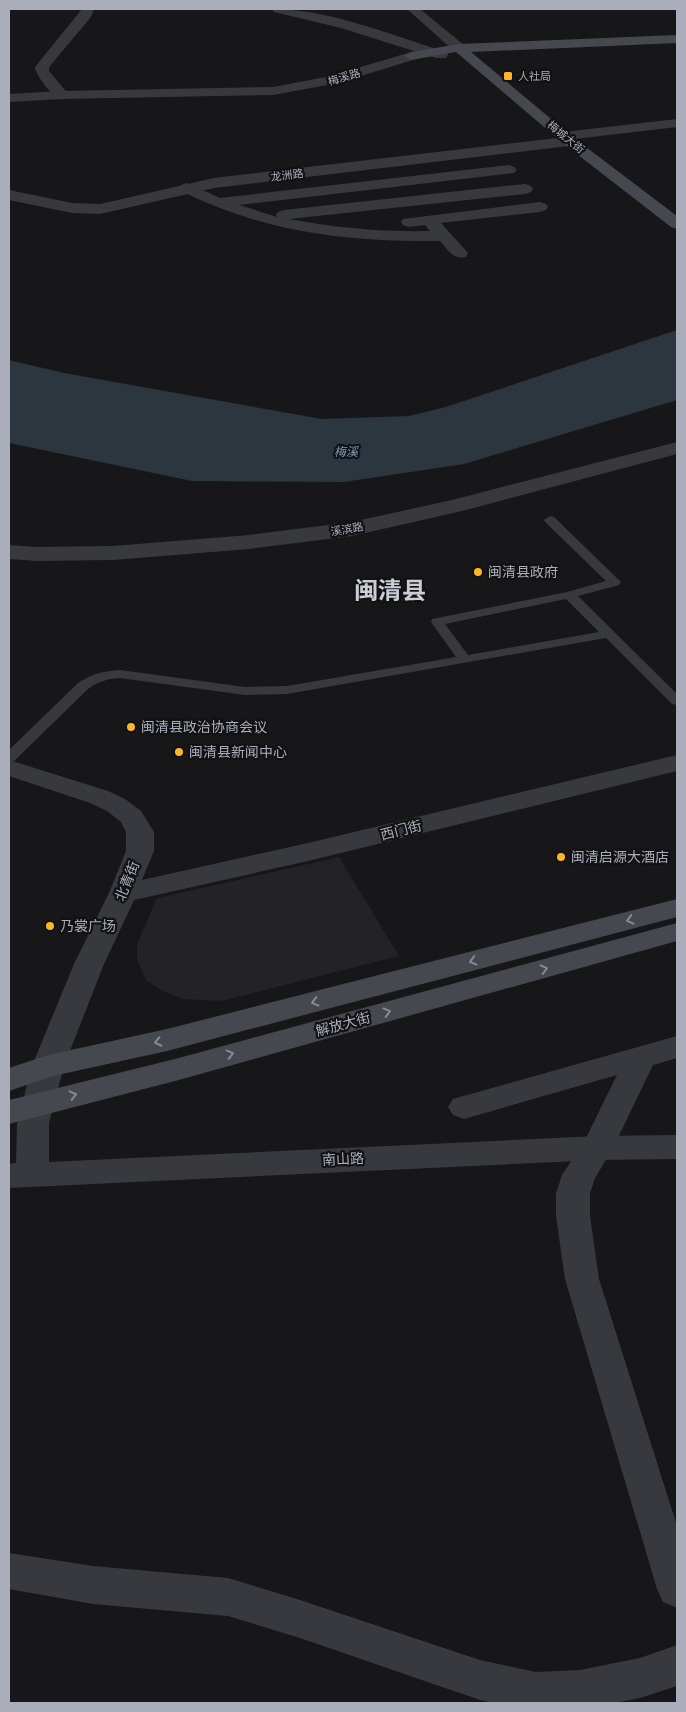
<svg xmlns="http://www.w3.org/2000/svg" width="686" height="1712" viewBox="0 0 686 1712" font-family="'Nunito Sans','Noto Sans SC',sans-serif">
<rect width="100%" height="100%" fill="#171719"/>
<path fill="#232327" d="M339,857l60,99 -178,45 -38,-2 -20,-8 -17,-11 -9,-20v-16l20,-46z"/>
<path fill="#2c363e" d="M677,330v70l-213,64 -120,18 -152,-1 -183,-38v-83l55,13 258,46 87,-3 37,-9z"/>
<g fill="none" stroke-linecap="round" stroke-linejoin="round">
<path fill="#38393f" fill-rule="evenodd" d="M550,516l4,1 67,65 -2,3 -41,11 99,98v11l-5,-1 -66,-66 -319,56 -42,1 -125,-17c-13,1 -21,3 -32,11l-74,72 -5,1v-12l69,-67c13,-9 26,-12 42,-13l125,17 42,-1 169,-29 -25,-35 1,-3 135,-27 39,-11 -60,-58 -2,-3zM566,599l33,33 -131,23 -23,-31z"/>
<path fill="#38393f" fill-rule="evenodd" d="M82,9h12l-3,8 -42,50v4l20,24 -2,3c-3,1 -5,2 -8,1 -7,-3 -24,-25 -24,-32z
M272,9c57,0 119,26 174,43l2,3 -2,3h-10l-95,-30 -67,-16z
M509,165l5,2 3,3 -3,3 -275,32 38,12 -1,-2 2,-3 6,-2 241,-26 6,2 2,3 -2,3 -6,2 -236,25c47,9 94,13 141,12l-5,-6 -16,2 -6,-2 -2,-3 2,-3 137,-17 6,2 2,3 -2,3 -6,2 -99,11 27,30 -2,4c-13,3 -18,-7 -26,-16 -94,1 -173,-8 -259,-50l-2,-3 2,-3 6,-2 33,15z
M677,1036v22l-24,7 -40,83 -18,30 -5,15v23l9,63 78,247v82l-14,-6 -6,-13 -92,-310 -9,-63v-23l6,-18 22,-33 33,-67 -153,44 -11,-4 -5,-8 5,-8z
M9,1553l84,13 135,12 72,22 180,60 56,12 44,-2 60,-12 37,-13v41l-37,12 -26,5h-119l-15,-3 -180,-62 -72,-22 -135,-12 -84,-15z"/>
<path fill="#38393f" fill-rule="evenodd" d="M407,9h13l44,36 2,3 -2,3h-10z
M411,52l7,4 -2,3 -78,24 -65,12 -211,4 -53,3v-8l53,-3 211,-4 58,-11z
M677,119v8l-102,12 2,2 -3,3 -5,2 -355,42 -114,26 -28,-1 -63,-13v-10l63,13 28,1 114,-26 343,-40 -1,-2 2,-3 5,-1z
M677,442v12l-215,57 -110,25 -103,13 -136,11 -76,1 -28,-2v-14l28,2 76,-1 136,-11 103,-13 100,-22z
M677,755v16l-369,90 -174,39 -30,64 -40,102 -15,57v39l548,-26 80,-1v24l-80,1 -588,28v-24l7,-1 1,-40 15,-57 42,-102 35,-71 17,-42v-19l-5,-10 -14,-11 -17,-8 -81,-27v-16l99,31 17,8 16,12 13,21v19l-12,29 166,-37z"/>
<path fill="#46484f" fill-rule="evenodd" d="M677,35v8l-206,9 103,86 103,78v13l-6,-2 -107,-83 -108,-92 -45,8 -7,-4 7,-4 48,-8z
M677,899v18l-510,134 -114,25 -44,15v-23l39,-13 119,-26z
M677,923v18l-502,140 -166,43v-24l166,-41z"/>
</g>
<defs><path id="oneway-chevron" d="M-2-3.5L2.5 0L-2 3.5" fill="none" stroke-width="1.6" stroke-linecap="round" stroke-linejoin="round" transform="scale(1.25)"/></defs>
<g stroke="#868a95">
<use href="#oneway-chevron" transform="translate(630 920) rotate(165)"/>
<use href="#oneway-chevron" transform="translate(473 961) rotate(165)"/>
<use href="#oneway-chevron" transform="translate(544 969) rotate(-15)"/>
<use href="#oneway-chevron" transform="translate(315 1002) rotate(165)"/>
<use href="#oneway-chevron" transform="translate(387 1012) rotate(-15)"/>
<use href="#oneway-chevron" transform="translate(158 1042) rotate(168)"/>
<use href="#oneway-chevron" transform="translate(230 1054) rotate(-15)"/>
<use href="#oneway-chevron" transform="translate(73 1095) rotate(-14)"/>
</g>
<g fill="#fdb62c" stroke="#121215" stroke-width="2">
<rect x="503" y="71" width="10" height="10" rx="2.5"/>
<circle cx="478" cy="572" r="5"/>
<circle cx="131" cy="727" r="5"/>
<circle cx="179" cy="752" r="5"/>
<circle cx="561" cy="857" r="5"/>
<circle cx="50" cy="926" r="5"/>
</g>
<g text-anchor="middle" stroke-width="4.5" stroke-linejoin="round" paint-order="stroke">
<g font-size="11" fill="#a9aeba" stroke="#121215" text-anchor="start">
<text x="518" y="80">人社局</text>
</g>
<g font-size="11" fill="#a9aeba" stroke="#121215">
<text transform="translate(344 77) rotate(-16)" y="4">梅溪路</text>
<text transform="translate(566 137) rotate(39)" y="4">梅城大街</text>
<text transform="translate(287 175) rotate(-7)" y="4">龙洲路</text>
<text transform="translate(347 529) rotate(-10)" y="4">溪滨路</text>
</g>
<g font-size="12" font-style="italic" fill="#7e9cb7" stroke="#121215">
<text x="346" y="456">梅溪</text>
</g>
<g font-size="14" fill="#a9aeba" stroke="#121215" text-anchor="start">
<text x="488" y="577">闽清县政府</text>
<text x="141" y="732">闽清县政治协商会议</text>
<text x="189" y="757">闽清县新闻中心</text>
<text x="571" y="862">闽清启源大酒店</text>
<text x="60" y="931">乃裳广场</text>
</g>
<g font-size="14" fill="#a9aeba" stroke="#121215">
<text transform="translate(401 830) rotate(-14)" y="5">西门街</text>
<text transform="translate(127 881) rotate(-68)" y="5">北青街</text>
<text transform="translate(343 1024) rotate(-15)" y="5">解放大街</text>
<text transform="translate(343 1159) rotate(-3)" y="5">南山路</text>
</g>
<g font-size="24" font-weight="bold" fill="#cacdd6" stroke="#121215">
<text x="390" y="599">闽清县</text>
</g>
</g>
<rect width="686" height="1712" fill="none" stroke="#a9aeba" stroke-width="20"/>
</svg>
